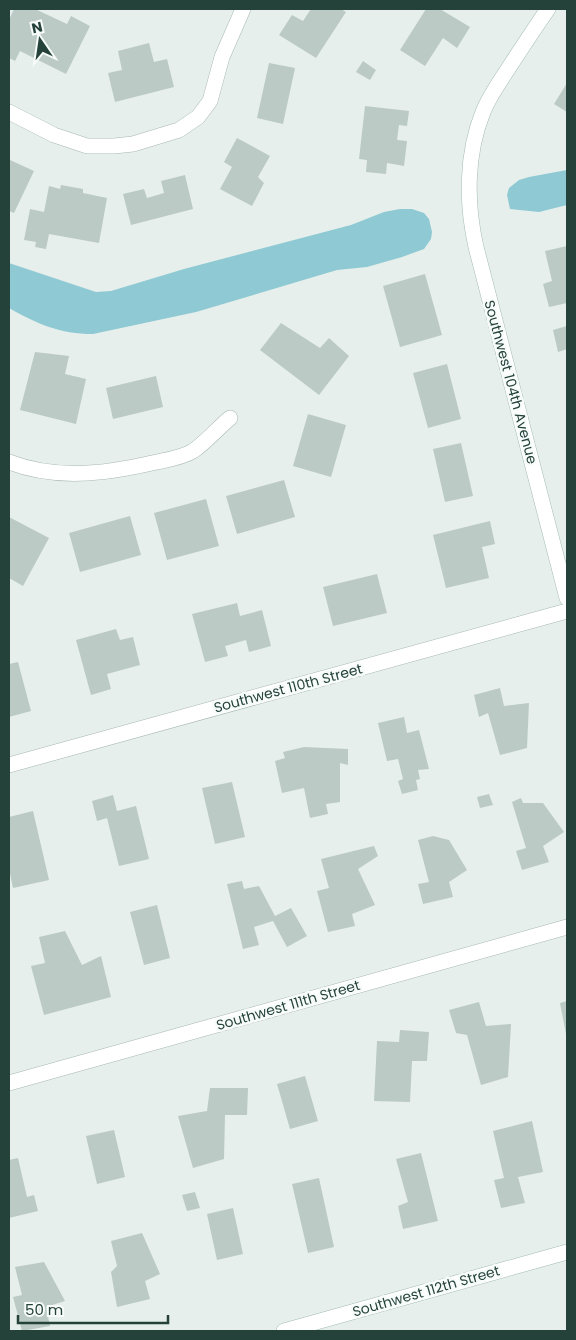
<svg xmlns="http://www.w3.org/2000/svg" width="576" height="1340" viewBox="0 0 576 1340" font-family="Poppins,sans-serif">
<rect width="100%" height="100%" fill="#e6efeb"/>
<path fill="#8ec9d4" d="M567,170v35l-28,7 -29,-3 -3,-14 2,-7 10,-8 10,-3z
M400,209h12l12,4 5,6 3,13 -1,7 -7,10 -22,8 -35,10 -30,3 -141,42 -103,22c-33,0 -56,-10 -84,-26v-45l87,29 15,-1 73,-22 167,-44 33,-13z"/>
<path fill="#bbcac4" d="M14,9h21l32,15 4,-8 19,10 -24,48 -46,-23 -5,10 -6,-3v-38z
M311,9h30l5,3 -30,46 -37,-23 13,-20 11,6z
M426,9h14l30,18 -13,21 -14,-10 -18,28 -25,-16z
M149,43l5,19 13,-3 7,28 -59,15 -7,-29 14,-3 -4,-19z
M363,61l13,9 -6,10 -14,-8z
M269,63l26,5 -12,56 -26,-6z
M567,83v29l-13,-8z
M365,106l44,5 -2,15 -8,-1 -2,15 10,1 -3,25 -17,-3 -1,11 -20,-2 1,-12 -8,-1z
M237,138l33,18 -12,21 6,6 -12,23 -32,-17 12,-22 -8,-5z
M10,160l24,11 -20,42 -5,-2v-48z
M185,175l8,34 -62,16 -8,-31 21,-5 3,9 17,-5 -3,-12z
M61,185l22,4v4l24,5 -8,45 -50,-9 -3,15 -11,-2 1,-5 -12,-2 6,-31 14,3 5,-26 11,3z
M567,246v57l-18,4 -6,-23 9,-3 -7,-30z
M425,274l17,61 -42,12 -17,-61z
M281,323l39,25 9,-10 20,18 -30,39 -59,-45z
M567,326v23l-9,3 -5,-22z
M35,352l34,4 -4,18 21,5 -10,45 -56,-14z
M447,364l14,55 -33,9 -15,-55z
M156,376l7,31 -50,12 -7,-31z
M308,414l38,11 -15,52 -38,-11z
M461,443l12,53 -28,6 -12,-53z
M284,480l11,37 -58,17 -11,-38z
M206,499l13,47 -52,14 -13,-47z
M130,516l11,39 -61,17 -11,-39z
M9,517l40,21 -26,48 -14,-8z
M490,521l5,23 -13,3 7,31 -43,10 -13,-53z
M377,574l10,39 -54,13 -10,-39z
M237,603l3,13 22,-6 9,36 -22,6 -3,-12 -21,6 3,10 -23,6 -13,-48z
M116,629l4,11 13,-3 7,28 -33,9 4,15 -20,6 -15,-55z
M18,662l13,49 -22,6v-53z
M500,688l4,18 25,-3 -2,45 -27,7 -12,-42 -9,4 -5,-22z
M404,717l3,16 12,-3 10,39 -11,1 2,9 -4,1 2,10 -16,4 -4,-13 5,-2 -5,-20 -11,2 -9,-38z
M304,747l44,2v16l-8,-2v39l-14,2 2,10 -18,4 -6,-30 -22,5 -7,-32 10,-3 -2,-6z
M232,782l13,55 -30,7 -13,-56z
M489,794l4,11 -13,3 -3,-11z
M113,795l4,16 19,-5 13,53 -30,7 -12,-48 -10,3 -5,-20z
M521,798l2,5h20l21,29 -21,14 6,16 -27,8 -6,-19 10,-3 -14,-46z
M33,811l16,69 -36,8 -4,-19v-52z
M433,836l16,4 18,30 -18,12 4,15 -30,7 -5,-20 11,-2 -11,-42z
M374,846l4,10 -20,13 17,36 -23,9 3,12 -27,6 -11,-41 12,-3 -8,-29z
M242,881l2,8 15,-3 16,30 16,-8 16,28 -20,11 -14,-26 -19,6 5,18 -16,4 -16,-65z
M157,905l13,53 -26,7 -14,-53z
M65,931l17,34 19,-9 10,41 -67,18 -13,-49 14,-3 -6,-26z
M567,1001v32l-1,1 -6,-31z
M479,1002l7,24 25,-2 -3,53 -27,8 -14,-50 -11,-2 -7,-23z
M400,1030l29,2 -2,29h-15l-2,41 -36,-1 3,-60 22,1z
M305,1076l13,45 -28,8 -13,-45z
M210,1088h38l-1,27h-22l-1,44 -31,9 -15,-52 29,-5z
M532,1121l11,51 -25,5 7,26 -24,5 -7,-28 10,-2 -11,-47z
M114,1130l11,47 -28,7 -11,-48z
M421,1153l17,68 -35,8 -5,-23 10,-4 -12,-43z
M18,1158l9,39 7,-2 4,16 -29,7v-58z
M319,1178l15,69 -26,6 -16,-69z
M195,1192l5,16 -13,3 -5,-16z
M233,1208l10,46 -26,6 -10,-46z
M142,1233l18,41 -15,7 5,18 -33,8 -6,-35 6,-6 -6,-25z
M44,1262l21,39 -19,6 4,19 -28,5 -9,-34 9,-2 -7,-28z"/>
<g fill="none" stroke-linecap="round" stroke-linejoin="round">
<g stroke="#a8b8b2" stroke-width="16">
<path id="street" d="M9,112l45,23 33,11h27l19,-2 46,-14 19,-13 12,-16 12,-44 21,-48
M9,462c47,18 95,12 143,1 13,-3 30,-5 41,-12 13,-9 25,-23 37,-33
M9,765l558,-154
M9,1083l558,-156"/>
</g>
<g stroke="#a4bbb3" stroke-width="16">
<path id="secondary" d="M548,9c-14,20 -27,40 -40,60 -9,14 -19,28 -25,43 -17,42 -17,91 -7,135l91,351
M284,1331l283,-79"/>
</g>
<use href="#street" stroke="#fff" stroke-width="15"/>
<use href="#secondary" stroke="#fff" stroke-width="15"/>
</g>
<g text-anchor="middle" stroke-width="5" stroke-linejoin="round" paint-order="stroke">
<g font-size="14" fill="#24423a" stroke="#f7fbf9">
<text transform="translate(511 382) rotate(75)" y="5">Southwest 104th Avenue</text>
<text transform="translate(288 688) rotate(-15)" y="5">Southwest 110th Street</text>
<text transform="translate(288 1005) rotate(-16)" y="5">Southwest 111th Street</text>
<text transform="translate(426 1291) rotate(-16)" y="5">Southwest 112th Street</text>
</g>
</g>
<rect width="576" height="1340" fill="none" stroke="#24423a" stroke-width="20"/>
<g transform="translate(40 40) rotate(347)" stroke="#f7fbf9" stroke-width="4" paint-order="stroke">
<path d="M0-4L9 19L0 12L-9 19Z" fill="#24423a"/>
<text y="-8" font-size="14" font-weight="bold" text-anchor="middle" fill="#24423a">N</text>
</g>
<path d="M18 1315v8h150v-8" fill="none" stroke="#24423a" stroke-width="2.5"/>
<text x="25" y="1315" font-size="15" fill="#24423a" stroke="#f7fbf9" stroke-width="4" paint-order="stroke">50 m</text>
</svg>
